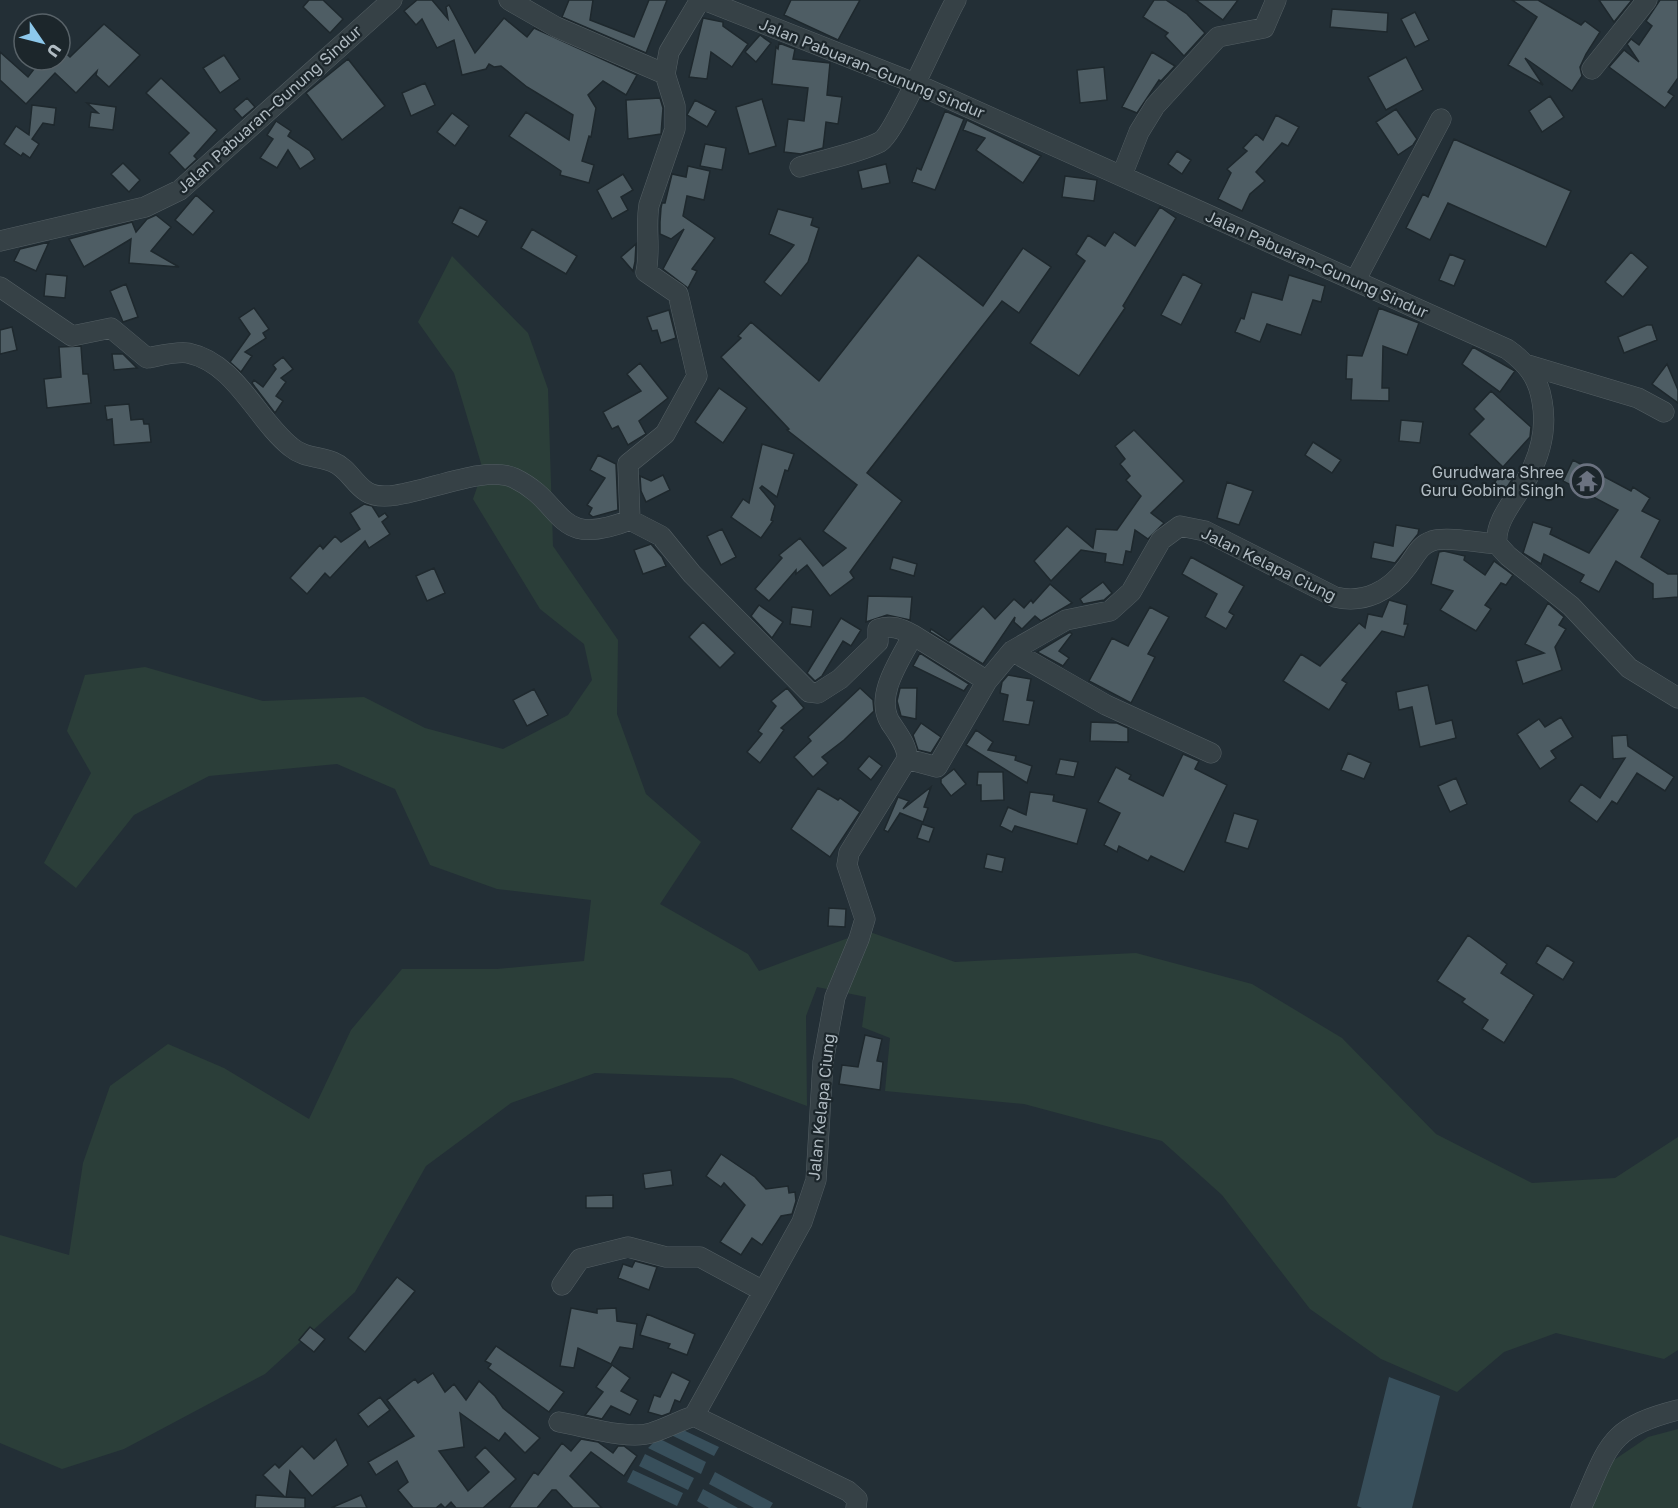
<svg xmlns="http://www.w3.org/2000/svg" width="1678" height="1508" viewBox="0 0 1678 1508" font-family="'Golos Text',sans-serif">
<rect width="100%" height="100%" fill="#232f36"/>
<path fill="#2b3e39" d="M452,256l76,77 20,56 5,157 65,94 -1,74 29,80 55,48 -41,62 88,50 11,17 108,-40 88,31 181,-9 116,31 90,54 94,96 96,49 83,-5 63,-41v213l-14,9 -108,-26 -52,19 -47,40 -76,-33 -71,-50 -88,-114 -60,-54 -138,-37 -139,-13 5,-53 -28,-11 4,-30 -49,-10 -11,29 1,90 -75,-28 -137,-5 -84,30 -85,63 -71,126 -90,82 -141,75 -62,20 -62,-26v-208l69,20 14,-92 27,-77 58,-42 56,24 85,51 42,-89 51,-61h95l87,-8 7,-61 -94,-11 -67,-24 -35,-76 -58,-25 -128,12 -75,39 -58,73 -32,-25 47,-90 -24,-42 18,-56 60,-8 118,34 101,-4 61,31 78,21 65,-34 24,-35 -8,-36 -44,-35 -67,-110 10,-29 -29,-97 -36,-51z
M1678,1429v79h-88l24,-48 34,-23z"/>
<path fill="#384f5b" d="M1389,1377l51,19 -28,112h-50l-5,-2z
M679,1428l40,19 -5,9 -45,-22z
M658,1438l48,24 -5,12 -53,-26z
M645,1454l49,24 -6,12 -49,-24z
M633,1470l50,23 -6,13 -50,-24z
M715,1472l58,31 -3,5h-16l-45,-24z
M703,1489l35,19h-29l-12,-7z"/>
<path fill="#4e5d64" stroke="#1e282d" stroke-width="1.5" d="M309,0h14l20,19 -13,14 -27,-26z
M417,0h15l16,19 -2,-12 3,-2 26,48 29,-35 23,19 7,-9 103,47 -11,20 -23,-14 -15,14 8,13 -5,29 -2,-1 -7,25 12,4 -5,18 -29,-8 1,-4 -52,-35 17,-24 43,28 4,-25 -46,-28 -26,-21 -7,1 -5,-3 -3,5 -24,6 -8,-35 -17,8 -15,-29 -6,6 -12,-14z
M569,0h24l-3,20 44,17 15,-37h18l-21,53 -84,-36z
M791,0h69l-22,40 -54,-25z
M1154,0h12l21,14 18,19 -21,23 -19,-20 3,-3 -25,-16z
M1196,0h42l-15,20z
M1512,0h26l43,25 4,-4 15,11 -14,22 -6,13 2,9 -10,15 -47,-33 18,27 -35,-20 29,-48z
M1599,0h33l-18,22z
M1660,0h18v78l-10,14 6,4 -9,12 -56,-41 15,-17 15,12 -12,-18 4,-5 8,6 13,-19 -6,-5z
M1332,9l56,4 -1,19 -57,-5z
M1415,12l14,28 -14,7 -14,-28z
M703,18l20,4v4l25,18 -16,23 -21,-15 -4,27 -18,-2z
M104,24l36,31 -31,32 -13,-12 1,-4 -21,22 -21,-20 -29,31 -26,-24v-28l28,25 13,-17h19v-12l10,9z
M760,35l11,8 -15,19 -11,-10z
M779,43l16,6 -2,10 37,4 -3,32 15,2 -4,27 -12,-2 -3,26 -22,6 -17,-2 4,-33 16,2 4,-33 -36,-4 4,-37 2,2z
M1152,52l23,14 -14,15 -2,-1 -22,33 -15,-6z
M224,55l16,24 -20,14 -17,-25z
M1406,57l17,33 -37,20 -18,-33z
M348,59l37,47 -43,34 -36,-47z
M1104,67l3,33 -27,3 -3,-33z
M161,78l56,52 -23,26 3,3 -12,11 -16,-17 20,-20 -43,-40z
M425,83l10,22 -24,11 -9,-23z
M1550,96l14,21 -22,15 -13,-21z
M247,98l8,9 -13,11 -8,-9z
M660,98l3,10 -2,26 -33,5 -2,-39z
M762,99l14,47 -27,8 -13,-47z
M695,100l21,11 -9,16 -20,-12z
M87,103l29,4 -3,23 -24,-3 2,-15 7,1z
M32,105l24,3 -2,17 -11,-2 -11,16 7,5 -9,14 -7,-5 -2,3 -17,-12 12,-18 13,9z
M1396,109l21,30 -4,6 -15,10 -22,-33z
M945,111l19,8 -29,71 -23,-8 5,-14 4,2z
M452,113l17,13 -14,20 -18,-14z
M1276,115l23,12 -11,19 -6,-3 -26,29 9,9 -15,13 -8,17 -24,-12 13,-26 -4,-4 20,-18 -4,-3 13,-14 7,6z
M967,120l74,36 -18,27 -47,-33 9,-12 -22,-8z
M276,121l15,10 -3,5 22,15 5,8 -15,10 -12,-19 -11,18 -17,-10 13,-19 -6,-4z
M1454,139l117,52 -25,56 -98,-44 -18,37 -24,-12 17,-34 5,3z
M705,144l21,4 -4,22 -22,-4z
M1177,151l14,9 -9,14 -14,-10z
M123,163l17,17 -11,12 -18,-18z
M886,164l4,19 -28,6 -4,-18z
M688,166l22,5 -6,29 -17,-4 -4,20 32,22 -23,31 5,2 -9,17 -25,-19 21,-40 -13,10 -11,-5v-12l1,-14 1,-5h3l7,-29 14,3z
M623,174l10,16 -12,7 7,13 -16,9 -15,-29z
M1065,176l32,4 -3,21 -32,-4z
M196,195l18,16 -21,24 -18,-15z
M460,207l27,14 -9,16 -26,-14z
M1160,207l16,11 -53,88 2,2 -46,68 -49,-33 55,-82 -9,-7 12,-19 17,11 9,-14 21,14z
M778,209l35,9 -2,7 8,3 -11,34 -27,34 -17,-14 30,-37 -25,-11z
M156,215l15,12 -20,24 28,16 -50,-4 2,-24 -47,28 -15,-28 63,-17 4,10 11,-13z
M532,229l45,27 -11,18 -45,-26z
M49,242l-13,29 -22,-10 6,-12z
M636,244l-1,18 -2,9 -12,-14z
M1023,248l28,19 -32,46 -17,-12 -135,172 35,28 -52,71 4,6 -24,18 -23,-31 -11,9v-4l-27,31 -14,-12 27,-31 -3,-3 21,-17 23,28 23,-18 -23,-17 34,-46 -70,-55 2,-1 -68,-72 20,-19 -3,-2 13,-14 68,59 99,-126 65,51z
M1631,252l17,15 -25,30 -18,-15z
M1450,254l15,6 -11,26 -15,-6z
M46,274l21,2 -2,22 -21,-2z
M1183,274l19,10 -21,41 -20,-10z
M1289,275l36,11 -4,16 -8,-2 -12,35 -34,-11 -7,18 -25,-10 6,-14 3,1 8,-27 30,8z
M126,284l12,33 -15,5 -13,-31z
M254,308l15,21 -6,4 3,5 -21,14 7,4 -11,16 -11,-10 20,-28 -11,-16z
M1379,308l40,15 -12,32 -24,-9 -1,42h7v13l-38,-1 1,-21h-6l1,-24 15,1z
M669,310l7,28 -15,5 -4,-13 -5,1 -5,-14z
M1647,325h5l5,15 -33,13 -6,-16z
M12,327l5,23 -17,4v-24z
M81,346l2,28h5l3,29 -44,5 -3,-29 17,-2 -2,-30z
M1473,347l42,24 -15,21 -38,-28z
M112,354h11l14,14 -23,2z
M283,357l10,12 -12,9 5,4 -10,14 7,5 -8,12 -23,-30 2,-3 9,7 13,-18 -3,-4z
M640,363l28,35 -29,23 7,13 -18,11 -10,-19 -6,3 -9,-17 38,-21 -14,-17z
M1667,364l11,26v13l-26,-19z
M719,388l28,20 -24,35 -28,-21z
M1491,391l40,36 -1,10 -27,30 -34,-33 15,-15 -10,-10z
M129,404l2,16 12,-1 1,5h5l2,18 -37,3 -2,-26 -5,1 -2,-14z
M1401,420l22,2 -3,21 -21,-2z
M1134,430l50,51 -33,32 13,10 -16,16 -13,-9 -4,22 -5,-1 -3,14 -18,-3 1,-8 -25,-4 -30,31 -17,-20 33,-35 26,22 3,-19 21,1 24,-34 -15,-16 4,-4 -10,-12 5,-5 -10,-13z
M1313,442l28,18 -9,13 -27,-18z
M762,444l32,10 -6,17 -3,-1 -8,27 -15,-11 -2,2 15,18 -4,14 2,1 -12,17 -30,-21 12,-18 6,4z
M598,455l18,9 2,46 -25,7 -4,-3 3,-6 -5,-3 18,-27 -15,-8z
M1573,460l58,31 2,-4 17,11 -8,13 18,9 -19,37 27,17h10v23l-25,2v-15l-37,-23 -17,31 -19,-10 4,-7 -40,-21 -3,10 -18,-11 10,-31 19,6 -2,6 39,19 29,-43 -55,-29z
M1502,471l11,7 -9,14 -11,-7z
M663,475l7,15 -24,12 -5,-11 -1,-15 11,5z
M1227,482l26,9 -14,34 -22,-7z
M364,504l8,2 7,11 6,-4 3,4 -6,5 8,12 -21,14 -4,-7 -35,37 -5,-5 -18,21 -17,-16 30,-33 3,4 12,-13 6,6 19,-13 -10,-16z
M1396,525l23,4 -1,5 -23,29 -24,-5 3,-16 19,4z
M722,529l14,28 -15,8 -14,-29z
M651,544l11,13 4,9 -23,8 -9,-24z
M1444,551l21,5 -1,4 21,15 9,-14 19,14 -7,10 -5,-2 -16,22 6,4 -15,22 -36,-21 13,-19 -22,-7 8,-32z
M893,557l24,7 -3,12 -24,-7z
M1191,557l53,29 -15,26 5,3 -8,14 -21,-12 12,-23 -35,-20z
M434,568l11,25 -18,8 -11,-25z
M1103,582l9,11 -8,7 -21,4 -3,-5z
M1050,584l22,19 -31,18 -6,-5 -13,13 -8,-7 1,-5 -32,47 -53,-32 1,-3 18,12 34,-35 12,13 19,-20 10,9 7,-8 2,3z
M868,596l44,1 -2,23 -23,-5 -21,7z
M1389,600l18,5 -3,19h4l-4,13 -22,-6 -40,49 5,3 -18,27 -46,-29 18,-27 19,12 39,-43 6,5 3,-14 14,3z
M1548,603l16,14 -5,8 7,4 -11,18 7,23 -39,14 -7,-23 28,-8 -19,-9z
M759,605l24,17 -11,16 -21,-22z
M792,607l21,3 -2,17 -21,-3z
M1150,607l19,10 -21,37 7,3 -24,46 -42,-22 23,-43 16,8z
M841,618l20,12 -10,16 -8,-5 -21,35 -7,5 -8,-8z
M703,622l32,31 -15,15 -31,-31z
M1070,632l2,2 -13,17 10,7 -6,8 -26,-14z
M920,653l49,31 -5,7 -51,-25z
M1008,675l23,4 -4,21 7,1 -5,24 -26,-4 5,-26 -8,-2 2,-11z
M1428,685l8,39 16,-4 4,18 -36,9 -8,-40 -13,3 -3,-18z
M787,688l17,20 -23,20 3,2 -24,33 -13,-11 15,-18 -4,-3 18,-25 -5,-5z
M860,688l13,12 1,11 -30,29 -22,17 6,6 -15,14 -19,-20 17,-16 -3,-4z
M900,688h17l-1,31 -15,-3 -4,-15z
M534,689l14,26 -21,11 -14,-26z
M1561,717l12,20 -22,14 5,7 -16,11 -23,-35 22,-15 6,8z
M1091,722l26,1 11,5v14l-38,-1z
M921,723l20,14 -10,16 -13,-3 -5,-15z
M976,730l17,12 -5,8 28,6 -1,4 17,6 -5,17 -61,-38z
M1627,735l1,11 46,31 -9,14 -28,-18 -20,31 -5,-3 -15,21 -28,-21 12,-17 19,14 25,-40 -12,1 -1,-23z
M1348,753l23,10 -7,16 -23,-9z
M1183,754l16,7 -4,8 32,16 -43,87 -33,-16 -3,5 -29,-15 -2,6 -13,-7 16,-32 -22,-11 18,-35 15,8 -2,4 34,17z
M869,756l13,10 -11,14 -13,-11z
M1060,759l18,3 -4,15 -18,-3z
M954,769l12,15 -15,12 -10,-13v-4z
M978,772h25l1,28 -23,1v-16h-4z
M1456,778l11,26 -17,8 -12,-26z
M931,787l-7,20 4,1 -5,14 -23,-9 -12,19 -4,-2 14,-33 11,4 -6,8z
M818,788l20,12 2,-2 20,14 -30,45 -39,-28z
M1030,792l24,3 -1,6 34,8 -10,35 -62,-18 -3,6 -12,-6 8,-19 18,8z
M1234,813l24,7 -10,29 -23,-7z
M922,824l12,4 -5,14 -12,-4z
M987,854l18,4 -3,14 -18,-4z
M829,908l17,1 -1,18 -17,-1z
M1468,935l39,29 -6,9 33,22 -30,48 -22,-14 6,-9 -26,-18 3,-3 -28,-18z
M1547,945l27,17 -11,18 -27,-17z
M865,1035l17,4 -5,22 6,1 -3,28 -41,-6 3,-19 16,2z
M721,1154l34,23 11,12 22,-3 1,7 6,-1 1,9 -4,13 -11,2 -19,29 -10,-7 -11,17 -21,-13 25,-37 -21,-22 -3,4 -15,-11z
M671,1170l2,15 -28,4 -2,-15z
M613,1195v13h-27v-12z
M635,1261l22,6 -8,23 -31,-12 5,-14 9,3z
M397,1277l18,14 -50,61 -17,-14z
M571,1308l26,5v-4l19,-1 1,13 20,3 -4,25 -13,-2 -9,17 -33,-16 -4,20 -14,-2z
M647,1314l48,20 -8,21 -19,-7 2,-4 -30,-9z
M310,1327l15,12 -11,13 -15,-12z
M496,1346l68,46 -15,20 -61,-44 3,-4 -6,-3z
M612,1365l18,13 -9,13 17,9 -8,15 -19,-9 -9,13 -17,-4 18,-23 -7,-5z
M672,1372l18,9 -10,21 -5,-2 -5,13 -8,3 -14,-4 6,-17 6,2z
M433,1373l12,19 9,-8 12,16 13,-19 16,15 8,12 37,30 -15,15 -20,-20 -6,8 -39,-28 4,34 -25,4 29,40 21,-19 -14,-15 10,-10 31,32 -33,29h-27l-5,-6 -6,6 -4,-4 -5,4h-23l-15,-18 10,-8 -11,-21 -21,14 -8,-13 46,-26 -27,-36 28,-21 3,4z
M380,1397l10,13 -22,17 -10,-13z
M336,1439l12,26 -36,31 -22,-25 -4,26 19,1v10h-50l1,-13 29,2 -22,-22 12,-11 4,4 23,-22 12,13z
M581,1439l17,3 15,11 5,-7h6l13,10 -13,20 -33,-24 -21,24 32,32h-29l-17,-18h-4l-15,18h-28l25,-36 4,3 24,-32 9,8z
M361,1495l6,13h-36z"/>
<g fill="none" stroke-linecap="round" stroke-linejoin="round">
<g stroke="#545f64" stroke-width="21">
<path id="minor" d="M509,0l47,27 109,47
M704,0l210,83 593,266c20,14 31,28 35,52 5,27 -1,52 -14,76 -11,20 -34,44 -31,67l11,12 63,50 58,62 49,30
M1592,69l55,-69
M800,167c26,-8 56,-13 80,-25 15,-8 62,-118 76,-142
M1122,175l17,-43 16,-26 63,-69 46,-9 12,-28
M0,241l145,-34 35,-17 212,-190
M1355,281l86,-162
M0,287l72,49 39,-8 36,30c12,-2 29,-7 41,-5 48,10 68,66 103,94 13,11 27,9 42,15 15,6 21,22 34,30 28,18 110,-31 147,-14 53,25 39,72 116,42l31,16 31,38 117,118 9,1 22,-14 38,-37v-13c14,-4 22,-1 35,6
M1528,365l110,33 26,14
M630,520l-2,-56 37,-30 32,-58 -19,-82 -32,-22c5,-23 -1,-44 3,-67l26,-76v-23l-10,-32 4,-22 31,-52
M1012,651l94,54 105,48
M907,759l30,8 50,-86
M562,1285l18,-26 48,-12 38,10h34l63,34
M559,1422c25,4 68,18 92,11 14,-4 28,-12 43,-17
M856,1508l1,-9 -9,-8 -154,-75 108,-194 14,-42 7,-118 12,-65 24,-58 6,-20 -18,-54 2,-12 58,-94c1,-13 -10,-26 -17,-37 -16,-27 11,-63 23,-87l74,46 25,-30 54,-31 44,-9 21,-19 30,-52 19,-14 25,5 130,66c29,7 55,-6 72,-30 8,-10 12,-22 25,-26 14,-5 49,2 65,3
M1581,1508c28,-62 26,-80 97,-98"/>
</g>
<use href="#minor" stroke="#364146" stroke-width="20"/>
</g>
<defs>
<g id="temple-ring" transform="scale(1.725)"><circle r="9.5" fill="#1c262b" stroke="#6b7280" stroke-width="1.5"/><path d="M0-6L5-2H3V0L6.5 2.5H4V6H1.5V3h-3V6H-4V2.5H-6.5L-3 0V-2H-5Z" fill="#6b7280"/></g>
</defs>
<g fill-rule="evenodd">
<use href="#temple-ring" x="1587" y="481"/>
</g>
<g text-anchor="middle" stroke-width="4.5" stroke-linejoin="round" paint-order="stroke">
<g font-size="16" fill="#b1bcc3" stroke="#1c262b">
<text transform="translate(872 68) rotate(22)" y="6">Jalan Pabuaran–Gunung Sindur</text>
<text transform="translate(269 109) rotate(-42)" y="6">Jalan Pabuaran–Gunung Sindur</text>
<text transform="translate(1317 264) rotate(24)" y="6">Jalan Pabuaran–Gunung Sindur</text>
<text transform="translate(1269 564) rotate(26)" y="6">Jalan Kelapa Ciung</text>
<text transform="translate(821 1107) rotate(-84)" y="6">Jalan Kelapa Ciung</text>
</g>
<g font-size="16" fill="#b1bcc3" stroke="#1c262b" text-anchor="end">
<text x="1564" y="478">Gurudwara Shree<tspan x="1564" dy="18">Guru Gobind Singh</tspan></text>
</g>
</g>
<g transform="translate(42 42) rotate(125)"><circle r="28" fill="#1c262b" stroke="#586268" stroke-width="1.5"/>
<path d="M0-4.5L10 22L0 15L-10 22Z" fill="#8dc8eb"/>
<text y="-9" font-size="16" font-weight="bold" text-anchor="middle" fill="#b1bcc3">U</text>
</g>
</svg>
